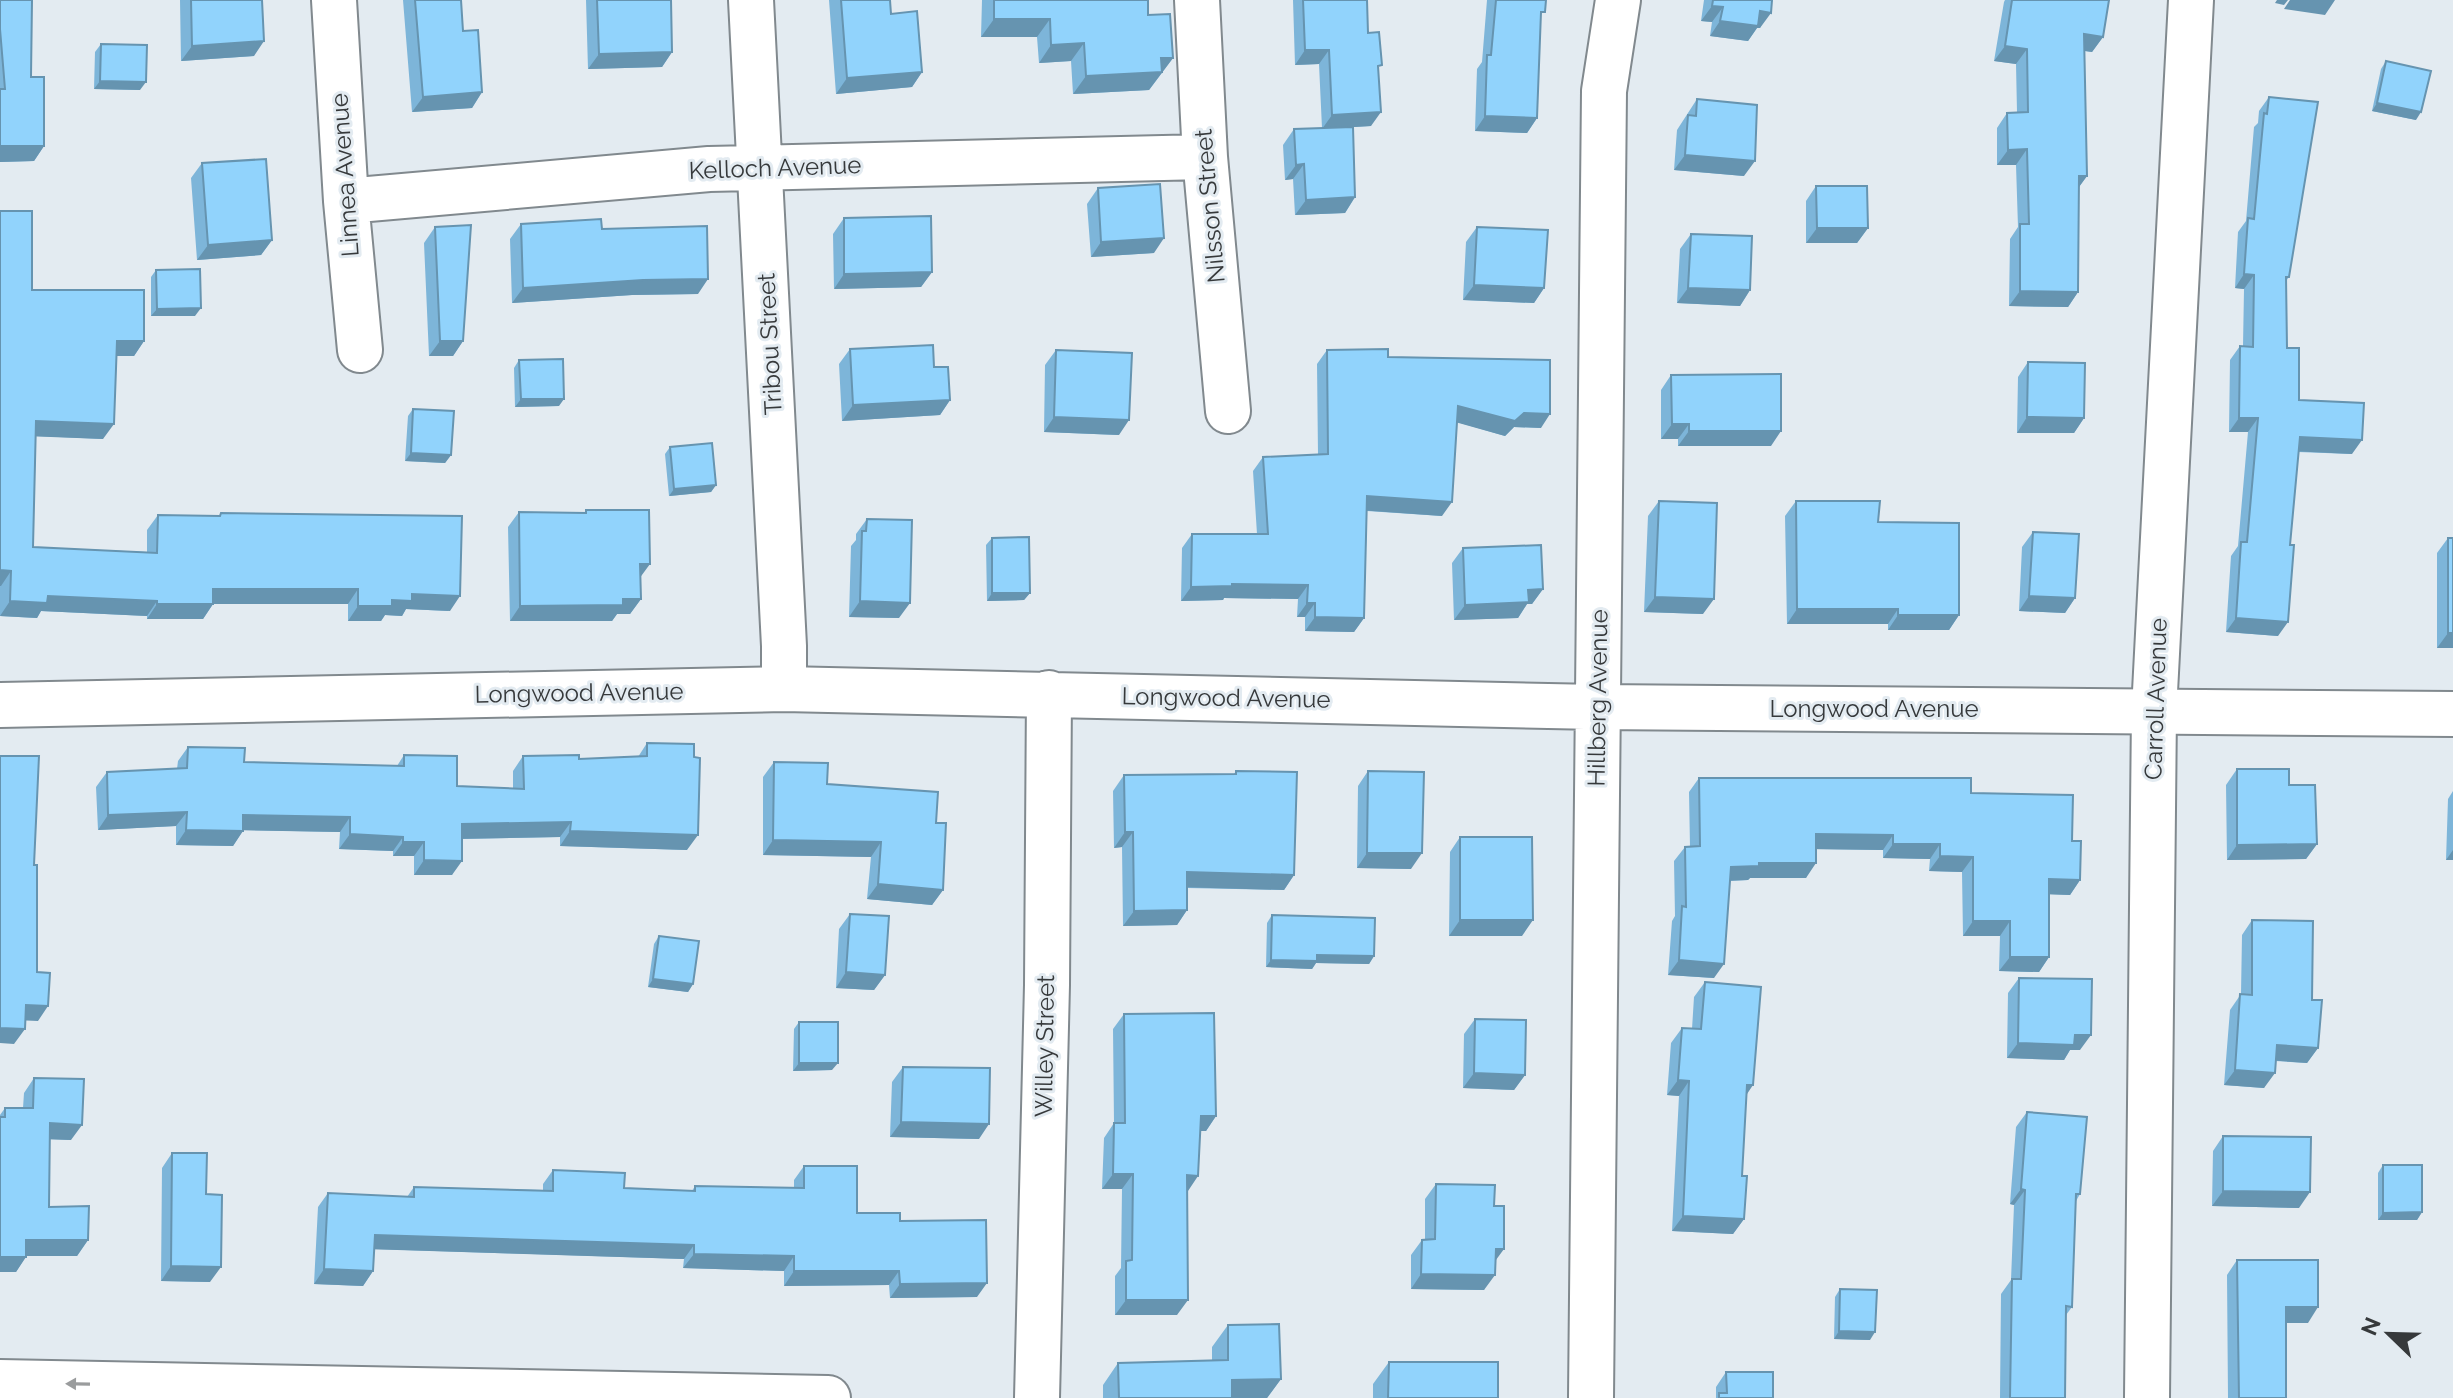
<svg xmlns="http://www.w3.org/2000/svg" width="2453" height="1398" viewBox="0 0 2453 1398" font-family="Raleway,sans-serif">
<rect width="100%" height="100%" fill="#e3ebf1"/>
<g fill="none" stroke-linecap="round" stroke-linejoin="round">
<g stroke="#81898e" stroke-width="48">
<path id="street" d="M334,0l12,201 14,149
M751,0l33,646v43
M1197,0l8,157 23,254
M346,201l363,-32 496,-12
M2147,1398l7,-687 37,-711"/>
</g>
<g stroke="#81898e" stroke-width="48">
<path id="secondary" d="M0,705l784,-16 813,18 856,7
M0,1382l828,16
M1037,1398l10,-413 2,-292
M1591,1398l13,-1307 14,-91"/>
</g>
<use href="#street" stroke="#fff" stroke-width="44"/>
<use href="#secondary" stroke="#fff" stroke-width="44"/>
</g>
<path fill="#7db5d9" d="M0,0l31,77 13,69 -10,15 -34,1z
M180,0h82l-8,56 -73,5z
M403,0h58l2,31 19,61 -10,16 -60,4z
M586,0h85l1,52 -10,15 -74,2z
M829,0h61l1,14 31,58 -10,15 -76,7z
M982,0h166v15l25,43 -24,32 -76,4 -2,-33 -32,2 -2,-26h-56z
M1293,0h74l1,33 10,37 -7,56 -18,1 2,70 -10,16 -50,2 -2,-36 -8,1 -2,-35 11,-16 28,-1 -3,-64 -24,1z
M1487,0h59l-6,18 -3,100 -10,15 -52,-2 2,-62 5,-7z
M1704,0h69l-13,28h-3l-9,13 -38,-5 2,-14 -11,-1z
M2005,0h104l-6,37 -11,15 -8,-1 3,125 -8,11 -1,105 -10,15 -59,-1 1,-67 8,-12 -2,-62h-19v-37l10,-15 10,-1 -1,-48 -22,-3 10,-59z
M101,44l39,46 -46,-1 1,-37z
M2386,61l30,59 -44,-9 9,-42z
M2269,97l20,180 -3,4 1,67 12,52 53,54 -54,-2 -20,184 -52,-4 5,-76 7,-10 10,-114h-19l1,-72 10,-14h3l1,-57 -9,-1 3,-56 8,-11 8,-94 4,-4 1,-12z
M1697,99l47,77 -70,-6 3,-40z
M202,163l70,77 -11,15 -64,5 -6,-82z
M1816,186l52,42 -11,15h-51v-42z
M1098,188l56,65 -63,4 -4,-53z
M0,211l32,79 112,51 -10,15h-17l-14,83 -67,-3 -3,111 114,5v-22l11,-15 61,1 2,-3 229,98 -44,-2 -4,7 -17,-1 -4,6h-33v-17h-135l-10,15h-56v-3l-106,-5 -4,7 -37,-2z
M844,218l88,54 -11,15 -87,2 -1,-55z
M521,224l81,5 96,65 -66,1 -120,8 -2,-64z
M435,227l28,114 -10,15h-24l-5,-113z
M1477,227l67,61 -10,15 -71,-3 3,-58z
M1691,234l59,56 -10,16 -63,-3 3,-54z
M156,270l39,46h-44v-39z
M850,349l84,18 16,33 -10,15 -98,6 -3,-57z
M1056,350l63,85 -75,-3 1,-67z
M1327,350l61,7 153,71 -27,-1 -9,9 -48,-14 -15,94 -75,-5 -3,107 -10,14 -49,-1v-14h-8l1,-18 -74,-1 -1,2 -42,1 1,-53 10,-14h65l-4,-63 10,-14 55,-2 -1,-91z
M519,360l40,46 -44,1 -1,-39z
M2028,362l56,56 -10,15h-57l1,-56z
M1671,375l100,71h-93v-7h-17v-49z
M413,409l38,46 -6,8 -40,-2 3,-45z
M670,447l46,38 -5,7 -42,4 -4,-42z
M1659,501l44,113 -59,-2 4,-96z
M1796,501l82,21 81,93 -10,15h-61v-6h-101l-2,-108z
M586,510l55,68v21l-11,15h-13l-5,7h-102l-2,-94 11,-15 65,1z
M867,519l32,99 -50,-1 2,-71 5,-6v-6z
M2033,532l42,66 -10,15 -46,-2 3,-64z
M2453,537v111h-16v-95l11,-15z
M992,538l38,55 -6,7 -37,1 -1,-56z
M1463,548l80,41 -11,15h-5l-9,14 -64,2 -2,-57z
M647,743l40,107 -127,-4v-9l-98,2 -10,36h-38v-19h-21v-5l-54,-2 1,-17 -97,-2 -10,16 -57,-1v-19l-78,4 -2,-43 11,-15 70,-3 1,-8 10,-14 56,15 153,4 7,-11 53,31 56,3v-18l10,-15 56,3 59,-2z
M774,762l53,22 109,39 7,67 -11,15 -65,-6 4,-42 -108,-2v-78z
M2237,769l52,16 28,59 -11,15 -79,1 -1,-75z
M1236,771l58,104 -10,15 -97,-2v22l-10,15 -54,1 -1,-79 -8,1 -1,-57 11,-16 110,-1z
M1368,771l43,98 -54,-1 1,-82z
M1699,778l272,15 101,48 8,39 -10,15 -21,-1v63l-10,15 -40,-1 1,-35h-37l-1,-64 -33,-1 1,-12 -47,-1v-8l-67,-1 -10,29h-56l-2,2 -18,1 -16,97 -46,-3 4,-54 3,-5 -1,-55 11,-14h5l-1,-55z
M2453,791v69h-7l2,-61z
M1460,837l62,99h-73l1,-84z
M850,914l35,61 -11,15 -38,-2 3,-59z
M1272,915l102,41 -5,8 -53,-1 -4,6 -46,-2 1,-44z
M2252,920l60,80 6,48 -11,15 -31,-2 -12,27 -40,-3 6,-75 11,-16 1,-59z
M659,936l34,48 -5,8 -40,-5 6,-43z
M2019,978l61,72h-10l-6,10 -57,-2 1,-65z
M1705,982l41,113 -4,81 2,43 -11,15 -61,-3 7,-135 -12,-1 4,-52 11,-15 10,1 2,-32z
M1124,1014l92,102 -10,15h-6l-13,60 -10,124h-62v-39l6,-8 1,-79h-20l2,-51 10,-15 -1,-94z
M1475,1019l50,56 -11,15 -51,-2 1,-54z
M799,1022l33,48 -39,1 1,-42z
M903,1067l76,72 -89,-2 2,-55z
M34,1078l37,62 -21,-1 -1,68 39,33 -11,16h-51l-10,16h-16v-157l5,-7h18l1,-15z
M2027,1112l53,82 -4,7 -4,106 -6,8 -1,83h-65l1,-104 10,-14 3,-75 -4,-1 6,-77z
M2223,1136l76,72 -87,-2 1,-55z
M172,1153l34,41 4,88 -49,-1 1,-113z
M2383,1165l39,47 -5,8h-39v-47z
M804,1166l53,47 43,8 77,76 -87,1 -1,-13 -105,1v-15l-101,-3 1,-9 -310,-10 -1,22 -10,15 -49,-2 4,-77 10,-14 79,4 7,-10 129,3v-6l10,-14 71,18 68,3 3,-5 99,2v-8z
M1436,1184l58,22 2,55 -12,29 -73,-1v-34l11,-15 3,-1v-40z
M2237,1260l71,63h-22v75h-58l-1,-123z
M1840,1289l30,51 -36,-1 1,-42z
M1228,1325l53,54 -14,19h-164v-13l15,-22 94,-2v-14z
M1389,1362l109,36h-125v-14z
M1726,1372l47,26h-57v-11z"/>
<path fill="#6694b0" d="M2277,0h11l-4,5 -9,-2z
M2290,0h45l-10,15 -41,-6z
M1712,6l11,1 -11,15 -11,-1z
M1760,11l11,2 -11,15h-3l-9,13 -38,-5 10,-15z
M994,19h56l-13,18h-56z
M2084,34l19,3 -11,15 -19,-3z
M264,41l-10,15 -73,5 11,-15z
M1084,43l-13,18 -32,2 12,-18z
M2005,46l22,3 -11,15 -22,-3z
M1305,50h24l-10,14 -24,1z
M672,52l-10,15 -74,2 11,-15z
M1161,58h12l-24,32 -76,4 13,-18z
M922,72l-10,15 -76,7 11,-16z
M100,81l46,1 -6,8 -46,-1z
M482,92l-10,16 -60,4 11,-15z
M2377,103l44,9 -5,8 -44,-9z
M1381,112l-10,14 -49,3 10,-14z
M1485,116l52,2 -10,15 -52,-2z
M0,146h44l-10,15 -34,1z
M2027,149l-11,16h-19l11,-15z
M1685,155l70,6 -11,15 -70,-6z
M1304,164l-11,15 -8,1 11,-15z
M2079,176h8l-11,15z
M1355,197l-10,16 -50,2 11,-15z
M1817,228h51l-11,15h-51z
M1164,238l-10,15 -63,4 10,-15z
M272,240l-11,15 -64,5 11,-15z
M932,272l-11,15 -87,2 10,-15z
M2244,274l10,1 -10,14 -9,-1z
M708,279l-10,15 -66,1 -120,8 11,-15 120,-8z
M1474,285l70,3 -10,15 -71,-3z
M1688,288l62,2 -10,16 -63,-3z
M2020,291l58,1 -10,15 -59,-1z
M201,308l-6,8h-44l6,-7z
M117,341h27l-10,15h-27z
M440,341h23l-10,15h-24z
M521,399h43l-5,7 -44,1z
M950,400l-10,15 -98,6 11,-16z
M1458,406l66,7 26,1 -9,14 -27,-1 -9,9 -57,-16z
M1054,417l75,3 -10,15 -75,-3z
M2027,417l57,1 -10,15h-57z
M2239,418h19l-10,14h-19z
M36,421l78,3 -11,15 -78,-3z
M1672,424h17l-11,15h-17z
M1689,431h92l-10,15h-93z
M2300,437l62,3 -10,14 -62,-3z
M411,453l40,2 -6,8 -40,-2z
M716,485l-5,7 -42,4 5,-7z
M1367,496l85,6 -10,14 -84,-6z
M640,564h10l-11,15z
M0,570l11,1 -10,15h-1z
M1232,584l76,1 -10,14 -74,-1 -1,2 -42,1 10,-14z
M213,589h145l-10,15h-145z
M1543,589l-11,15h-5l-9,14 -64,2 11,-15 63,-15z
M992,593h38l-6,7 -37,1z
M412,594l48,2 -10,15 -44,-2 -4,7 -17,-1 -4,6h-33l10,-15 34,-6z
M48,596l109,5 -10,15 -106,-5 -4,7 -37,-2 10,-15z
M2029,596l46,2 -10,15 -46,-2z
M1655,597l59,2 -11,15 -59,-2z
M623,599h18l-11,15h-13l-5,7h-102l10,-15z
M860,601l50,2 -11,15 -50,-1z
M1307,603h8l-10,14h-8z
M157,604h56l-10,15h-56z
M1797,609h101l-10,15h-101z
M1898,615h61l-10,15h-61z
M1315,617l49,1 -10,14 -49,-1z
M2236,618l52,4 -10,14 -52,-4z
M2448,633h5v15h-16z
M187,812l-11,14 -78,4 10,-15z
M243,815l107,2 -10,15 -107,-2z
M571,822l-11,15 -108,2 10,-15z
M186,830l57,1 -10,15 -57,-1z
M570,831l128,4 -11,15 -127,-4z
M1125,832h8l-11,15 -8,1z
M350,834l53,3 -10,14 -54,-2z
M1816,834l77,1 -10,15 -77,-1z
M773,840l108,2 -10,15 -108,-2z
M403,842h21l-10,14h-21z
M1893,844h47l-10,15 -47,-1z
M2317,844l-11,15 -79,1 10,-15z
M2453,850v10h-7z
M1367,853h55l-11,16 -54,-1z
M1940,856l33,1 -11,15 -33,-1z
M424,860l38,1 -10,14h-38z
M1759,863h57l-10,15h-56l-2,2 -27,1 10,-14z
M1187,872l107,3 -10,15 -108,-3z
M2049,879l31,1 -10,15 -31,-1z
M878,884l65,6 -11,15 -65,-6z
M1187,910l-10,15 -54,1 11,-15z
M1460,920h73l-11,16h-73z
M1973,921h37l-10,15h-37z
M1317,955l57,1 -5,8 -53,-1 -4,6 -46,-2 5,-7z
M2010,957h39l-10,15 -40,-1z
M1679,960l45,4 -10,14 -46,-3z
M846,972l39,3 -11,15 -38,-2z
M653,979l40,5 -5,8 -40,-5z
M26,1005l22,1 -10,15 -23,-1z
M0,1028l25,1 -11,15 -14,-1z
M2075,1035h16l-11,15h-10l-6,10 -57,-2 11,-15z
M2277,1045l41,3 -11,15 -41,-3z
M799,1063h39l-6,7 -39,1z
M2235,1070l40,3 -11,15 -40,-3z
M1474,1073l51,2 -11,15 -51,-2z
M1678,1080l11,1 -10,15 -12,-1z
M1747,1085h6l-10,15z
M1201,1116h15l-10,15h-16z
M901,1122l88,2 -10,15 -89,-2z
M50,1123l32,2 -11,15 -31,-1z
M1113,1174h20l-11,15h-20z
M1187,1175l11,1 -10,15z
M2021,1189l4,1 -11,15 -4,-1z
M2223,1191l87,1 -11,16 -87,-2z
M2422,1212l-5,8h-39l5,-7z
M1683,1216l61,3 -11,15 -61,-3z
M375,1235l319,10 -10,14 -319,-10z
M26,1240h62l-11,16h-61z
M1496,1249h8l-11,15z
M694,1254l100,2 -10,15 -101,-3z
M0,1257h26l-10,15h-16z
M171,1266l50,1 -11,15 -49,-1z
M324,1269l49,2 -10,15 -49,-2z
M794,1271h105l-10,14 -105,1z
M1421,1274l74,1 -11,15 -73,-1z
M987,1283l-10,14 -87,1 10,-14z
M1126,1300h62l-11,15h-62z
M2286,1307h32l-10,16h-33z
M1839,1331l36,1 -5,8 -36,-1z
M1281,1379l-14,19h-48l13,-18z"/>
<path fill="#91d3fc" stroke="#6694b0" stroke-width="2" d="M0,0h32l-1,77h13v69h-44v-57h5l-5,-60z
M191,0h71l2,41 -72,5z
M415,0h46l2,31 15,-1 4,62 -59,5z
M597,0h74l1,52 -73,2z
M841,0h49l1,14 26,-3 5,61 -75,6z
M994,0h154v15l22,-1 3,44h-12l1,14 -76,4 -2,-33 -33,2 -1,-26h-56z
M1303,0h64l1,33 11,-1 3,33 -4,1 3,46 -49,3 -3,-65h-24z
M1496,0h50l-1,12h-4l-4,106 -52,-2 2,-61h4z
M1713,0h59l-1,13 -11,-2 -2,15 -38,-5 3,-14 -11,-1z
M2012,0h97l-6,37 -19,-3 3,142h-8l-1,116 -58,-1v-67h9l-2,-75 -19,1 -1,-37 21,-1 -1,-63 -22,-3z
M101,44l46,1 -1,37 -46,-1z
M2386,61l45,10 -10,41 -44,-9z
M2269,97l49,5 -29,175h-3l1,71h12v52l65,3 -2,37 -62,-3 -10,108h4l-6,77 -52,-4 5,-76h6l11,-124h-19l1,-72 13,1 1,-72 -10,-1 4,-56 6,1 10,-106 3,1z
M1697,99l60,6 -2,56 -70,-6 3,-40 8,1z
M1353,127l2,70 -49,3 -2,-36 -8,1 -2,-36z
M266,159l6,81 -64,5 -6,-82z
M1160,184l4,54 -63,4 -3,-54z
M1816,186h51l1,42h-51z
M0,211h32v79h112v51h-27l-3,83 -78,-3 -3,126 124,6 1,-38 62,1 1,-3 241,3 -2,80 -48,-2v7l-20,-1v6h-34v-17h-145v15h-56v-3l-109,-5 -1,7 -37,-2 1,-30 -11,-1z
M931,216l1,56 -88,2v-56z
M601,219l1,10 105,-3 1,53 -65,1 -120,8 -2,-64z
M471,225l-8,116h-23l-5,-114z
M1477,227l71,3 -4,58 -70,-3z
M1691,234l61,2 -2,54 -62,-2z
M200,269l1,39 -44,1 -1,-39z
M933,345l1,22h14l2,33 -97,5 -3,-56z
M1388,349v8l162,3v54l-26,-1 -9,8 -57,-15 -6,96 -85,-6 -3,122 -49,-1v-14h-8l1,-18 -76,-1v2l-41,1 1,-53h76l-5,-77 65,-3 -1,-104z
M1056,350l76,3 -3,67 -75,-3z
M563,359l1,40h-43l-2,-39z
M2028,362l57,1 -1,55 -57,-1z
M1781,374v57h-92v-7h-17l-1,-49z
M413,409l41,2 -3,44 -40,-2z
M712,443l4,42 -42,4 -4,-42z
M1659,501l58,2 -3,96 -59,-2z
M1796,501h84l-2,21 81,1v92h-61v-6h-101z
M586,510h63l1,54h-10l1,35h-18v6l-103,1 -1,-94 67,1z
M867,519l45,1 -2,83 -50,-2 2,-70h4z
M2033,532l46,2 -4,64 -46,-2z
M1029,537l1,56h-38v-55z
M2448,538h5v95h-5z
M1541,545l2,44 -15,1 1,12 -64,3 -2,-57z
M647,743l47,1v13l6,1 -2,77 -128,-4 1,-9 -109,2v37l-38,-1v-18h-21v-5l-53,-3v-17l-107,-2v16l-57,-1 1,-18 -79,3 -1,-43 80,-4 1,-21 57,1 -1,14 160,4v-11l53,1v30l67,3 -1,-33 56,-1v4l68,-3z
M0,756h39l-5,109h3v107l13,1 -2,33 -22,-1 -1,24 -25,-1z
M774,762l54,1 -1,21 111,8 -2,31h10l-3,67 -65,-6 3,-42 -108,-2z
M2237,769h52v16h26l2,59 -80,1z
M1236,771l61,1 -3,103 -107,-3v38l-53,1 -1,-79h-8l-1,-57 112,-1z
M1368,771l56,1 -2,81h-55z
M1699,778h272v15l102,2 -1,46h9l-1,39 -31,-1v78h-39v-36h-37v-64l-33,-1v-12h-47v-9l-77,-1v29h-57v3l-28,1 -7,97 -45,-4 3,-54 4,1 -1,-60 15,-1z
M1460,837h72l1,83h-73z
M850,914l39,2 -4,59 -39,-3z
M1272,915l103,3 -1,38 -57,-1v6l-46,-1z
M2252,920l61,1 -1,79h10l-4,48 -41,-3 -2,28 -40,-3 5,-76 12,1z
M659,936l40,5 -6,43 -40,-5z
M2019,978l73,1 -1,56h-16l-1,10 -56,-2z
M1705,982l56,5 -8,98h-6l-5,91h5l-3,43 -61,-3 6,-135 -11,-1 4,-52 19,1z
M1214,1013l2,103h-15l-3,60 -11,-1 1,125h-62v-39l6,-1 1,-86h-20l1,-51h11l-1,-109z
M1475,1019l51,1 -1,55 -51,-2z
M799,1022h39v41h-39z
M903,1067l87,1 -1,56 -88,-2z
M34,1078l50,1 -2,46 -32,-2 -1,84 40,-1 -1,34h-62v17h-26v-140h5v-9h28z
M2027,1112l60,5 -7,77h-4l-4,113 -6,-1 -1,92h-55l2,-119h9l4,-89 -4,-1z
M2223,1136l88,1 -1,55 -87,-1z
M172,1153h35l-1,41 16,1 -1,72 -50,-1z
M2383,1165h39v47l-39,1z
M804,1166h53v47h43v8l86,-1 1,63 -87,1 -1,-13h-105v-15l-100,-2v-9l-319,-10 -2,36 -49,-2 4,-76 86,4v-10l139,4v-21l72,3 -1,15 71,3v-5l109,2z
M1436,1184l59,1 -1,21h10v43h-8l-1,26 -74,-1 1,-34 13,-1z
M2237,1260h81v47h-32v91h-47z
M1840,1289l37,1 -2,42 -36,-1z
M1279,1324l2,55 -49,1v18h-113l-1,-35 110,-3v-35z
M1389,1362h109v36h-110z
M1726,1372h47v26h-54v-5h8z"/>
<defs><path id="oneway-solid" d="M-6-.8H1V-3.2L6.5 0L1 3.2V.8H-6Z" transform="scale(2)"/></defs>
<use fill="#9a9c9d" href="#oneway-solid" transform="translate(78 1384) rotate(-179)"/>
<g text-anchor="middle" stroke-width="6" stroke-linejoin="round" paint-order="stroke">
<g font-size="24" fill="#36393b" stroke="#e3ebf1">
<text transform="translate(775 168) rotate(-2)" y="8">Kelloch Avenue</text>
<text transform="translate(345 175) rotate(-94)" y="8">Linnea Avenue</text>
<text transform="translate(1210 206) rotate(-95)" y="8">Nilsson Street</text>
<text transform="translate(770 344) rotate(-93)" y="8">Tribou Street</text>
<text transform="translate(579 693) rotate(-1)" y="8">Longwood Avenue</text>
<text transform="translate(1226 698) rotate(1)" y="8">Longwood Avenue</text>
<text transform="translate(1598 698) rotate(-89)" y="8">Hillberg Avenue</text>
<text transform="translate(2156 699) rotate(-88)" y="8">Carroll Avenue</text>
<text x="1874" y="717">Longwood Avenue</text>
<text transform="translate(1045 1046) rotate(-89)" y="8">Willey Street</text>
</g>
</g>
<g transform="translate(2389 1334) rotate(293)" stroke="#e3ebf1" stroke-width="6" paint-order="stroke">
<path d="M0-6L14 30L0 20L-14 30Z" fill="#36393b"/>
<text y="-12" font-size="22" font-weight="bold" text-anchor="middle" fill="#36393b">N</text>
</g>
</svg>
